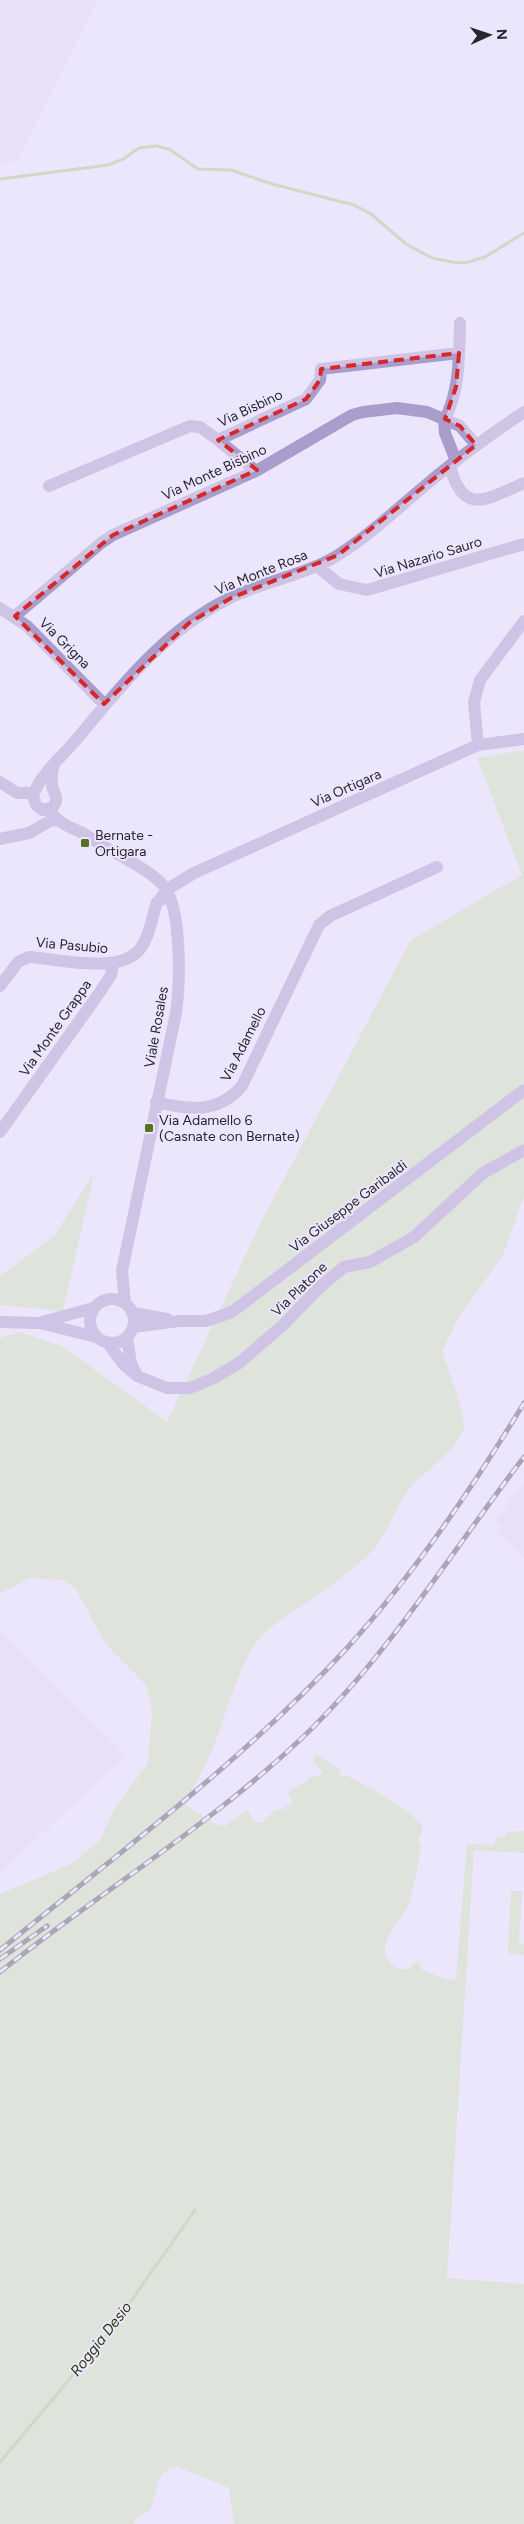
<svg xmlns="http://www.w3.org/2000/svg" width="524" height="2524" viewBox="0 0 524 2524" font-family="Figtree,sans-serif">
<rect width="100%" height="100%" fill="#ece6fc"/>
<path fill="#e2daf7" d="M0,0h98l-81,162 -17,1z
M524,1482v76l-27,-27 4,-6 -6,-4z
M0,1631l127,124 -127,118z"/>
<path fill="#cde0b6" d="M524,750v446l-21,59 -46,65 -15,32 15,42 8,32c-11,29 -35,39 -54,61 -18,21 -22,48 -42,67 -18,17 -39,33 -60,47 -16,11 -34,21 -48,36 -19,19 -34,74 -44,100 -8,23 -20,44 -31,65l1,4 29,18 9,2 22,-16 8,12h9l11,-13h10l1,-4h6l-1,-8 -4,-1 5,-8 13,-5 4,-6 12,-2 1,-4 -9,-8 2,-8 2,-1 23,16v6l6,-1c16,9 71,37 77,53l-5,13 3,3c-3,20 -6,42 -13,61 -5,14 -20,26 -23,40 -3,17 19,35 30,17l4,1 4,8 28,9 5,-2 11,-134 27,1 3,-8h7l3,-5 17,-1v22l-50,-3 -27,428 77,6v240h-290l-5,-36 -51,-21c-24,2 -20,26 -28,44l-15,8 -1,5h-134v-630l71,-30 29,-24 15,-32 33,-45 4,-53 -6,-25 -41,-42 -29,-54 -13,-9 -34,-2 -29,16v-256l19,-6 43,14 105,76 94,-200 150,-282 111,-65 -45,-117z
M94,1173l-31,138 -63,-6v-29l54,-40z
M511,1891h11l-3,52 5,1v11l-16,-1z"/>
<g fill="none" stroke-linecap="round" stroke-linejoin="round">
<path stroke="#acc986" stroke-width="3" d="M0,179l108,-14 15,-6 16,-11 17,-2 13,3 29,20 33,1 41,14 82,21 17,9 35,30 26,14 20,4 13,1 20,-6 39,-24
M0,2462l110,-131 85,-121"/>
<path stroke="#aa9ccb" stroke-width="12" d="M444,421c16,-30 15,-65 16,-98
M444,421l1,12 11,28
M218,440l38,31
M450,466c13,51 37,33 74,17
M49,486l141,-60 10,1 18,13 88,-41 14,-19 1,-11 138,-16
M317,566l22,18 28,6 157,-46
M0,608l27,18 77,78
M15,616l86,-73 12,-8 143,-64 96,-56 11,-3 34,-4 30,4 33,14 16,19
M478,745l-4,-43 6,-22 44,-59
M53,767c-1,6 -2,12 -1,18 1,9 9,13 0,23l-10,2 -6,-5 -3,-8c5,-21 29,-40 43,-57 44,-53 90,-111 154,-142 35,-17 76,-23 108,-43 32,-20 60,-47 89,-71 31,-26 63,-49 97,-72
M0,782l17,11h17
M49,809c8,15 23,18 37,26 19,14 67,35 79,53 17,24 15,96 11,125l-54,258 3,31
M0,839l29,-6 21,-12 6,-1
M160,900l6,-10 28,-17 284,-128 46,-6
M0,986l18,-24 11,-5c29,2 91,18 111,-8 10,-13 12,-32 17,-47l9,-5
M156,1102c32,8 62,12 86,-16l77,-161 11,-9 107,-49
M0,1132l100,-140 11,-17 2,-11
M90 1321a22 22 0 1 1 44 0a22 22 0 1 1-44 0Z
M133,1313l34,6
M0,1322l40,1 56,14
M42,1322l51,-14
M133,1327l46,-6h27l26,-9 292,-222
M127,1338l4,25 5,11
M107,1342l16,22 14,12 30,12h23l22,-9 27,-16 44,-38 38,-39 23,-19 26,-5 44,-25 69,-64 41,-23"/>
<g stroke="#5c5865" stroke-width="5">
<path id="rail" d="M0,1950c119,-97 243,-189 347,-302 68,-75 125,-159 177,-245
M0,1959l47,-33
M0,1972c99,-79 209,-146 302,-234 87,-83 149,-186 222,-281"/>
</g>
<use href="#rail" stroke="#ece6fc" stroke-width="3" stroke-dasharray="9" stroke-linecap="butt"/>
</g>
<path d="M0 0H524V2524H0ZM459,353l-3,34 -11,32 15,7 16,19 -138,110 -107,43 -42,25 -85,81 -89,-88 98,-81 144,-65 -39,-30 88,-41 14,-19 1,-11z" fill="#ece6fc" fill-opacity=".55" fill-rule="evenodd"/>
<path fill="none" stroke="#d62828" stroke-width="4" stroke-dasharray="10 6" stroke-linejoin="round" d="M459,353l-3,34 -11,32 15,7 16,19 -138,110 -107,43 -42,25 -85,81 -89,-88 98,-81 144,-65 -39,-30 88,-41 14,-19 1,-11z"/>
<g fill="#557226" stroke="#ece6fc" stroke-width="2">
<rect x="80" y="838" width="10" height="10" rx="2.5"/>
<rect x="144" y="1123" width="10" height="10" rx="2.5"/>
</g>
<g text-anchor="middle" stroke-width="4" stroke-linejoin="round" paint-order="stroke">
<g font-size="14" fill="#29262f" stroke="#ece6fc">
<text transform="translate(250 408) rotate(-25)" y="5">Via Bisbino</text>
<text transform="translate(214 472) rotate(-25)" y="5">Via Monte Bisbino</text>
<text transform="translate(428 557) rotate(-17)" y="5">Via Nazario Sauro</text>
<text transform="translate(261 572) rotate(-22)" y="5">Via Monte Rosa</text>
<text transform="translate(65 643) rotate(45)" y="5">Via Grigna</text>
<text transform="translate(346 788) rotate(-24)" y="5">Via Ortigara</text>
<text transform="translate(72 945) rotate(5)" y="5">Via Pasubio</text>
<text transform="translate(156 1027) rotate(-80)" y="5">Viale Rosales</text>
<text transform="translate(55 1028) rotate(-55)" y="5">Via Monte Grappa</text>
<text transform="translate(243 1044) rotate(-63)" y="5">Via Adamello</text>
<text transform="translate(348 1206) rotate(-37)" y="5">Via Giuseppe Garibaldi</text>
<text transform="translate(299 1289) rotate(-44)" y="5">Via Platone</text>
</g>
<g font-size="14" fill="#29262f" stroke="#ece6fc" text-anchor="start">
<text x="95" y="840">Bernate -<tspan x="95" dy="16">Ortigara</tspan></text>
<text x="159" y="1125">Via Adamello 6<tspan x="159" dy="16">(Casnate con Bernate)</tspan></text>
</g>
<g font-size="15" font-style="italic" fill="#2a3b0a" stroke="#ece6fc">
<text transform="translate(101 2339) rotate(-52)" y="5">Roggia Desio</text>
</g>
</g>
<g transform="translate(489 35) rotate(87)" stroke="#ece6fc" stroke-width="4" paint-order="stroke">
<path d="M0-4L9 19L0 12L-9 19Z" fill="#29262f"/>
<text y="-8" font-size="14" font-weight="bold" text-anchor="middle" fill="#29262f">N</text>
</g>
</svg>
